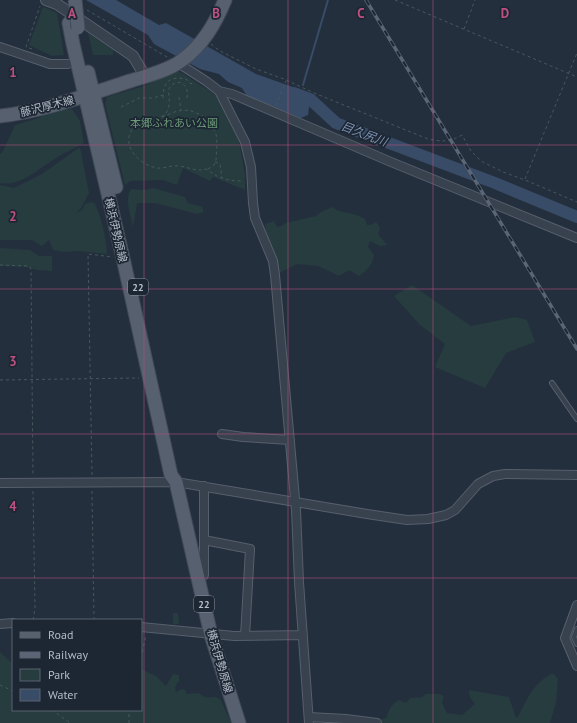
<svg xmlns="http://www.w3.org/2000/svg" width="577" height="723" viewBox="0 0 577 723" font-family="'PT Sans','Noto Sans JP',sans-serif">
<rect width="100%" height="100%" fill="#242f3e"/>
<path fill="#263c3f" d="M43,7l14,6 7,42 -12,1 -23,-11z
M88,33l25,17v5h-20z
M177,71l5,2 23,15 10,7 5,8 19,38 6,33v16l-32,-13 -3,4 -27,-13 -6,17 -14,-5 -33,1 -5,4 -20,-81 2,-7 34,-10 16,-7 5,-5z
M72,109l8,12 4,22c-10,6 -19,9 -28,15 -17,10 -35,29 -56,25v-29l3,-3 12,-26 24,-7 14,-8z
M80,147l9,46 -8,15 -6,6 8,-5 2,-5 7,-2 3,2c7,15 11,34 12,50l-29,-3 -14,1 -11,-2 -4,-10 -7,6 -10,-6h-32v-55l14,3 28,-14z
M153,188l32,9 3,6 15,4v5l-6,2 -42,-11h-18l-4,24c-2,-11 -9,-28 -2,-38l14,1z
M332,207c11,8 21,4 33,12l2,6h4l4,-3 3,2 2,5 -2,5 9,11 -7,1 -10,-5 -2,6 6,8c-2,11 -7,15 -15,21l-10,-6 -10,6 -21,-10 -21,-2 -18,9 -5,-4 -5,-16 3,-6 -6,-13 -1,-10 9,-3 3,6 4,-1 5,-3 30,-7 5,-4z
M0,248l30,2 9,6h13v15l-15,-1 -11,-3 -26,-1z
M412,285l59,41 44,-9 12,3 8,22 -29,11 -21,35 -50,-21 10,-23 -25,-19 -26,-29z
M173,613h5l1,11h-6z
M0,652l13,12v46h128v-41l15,7 10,10 7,-12 6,1v6c-3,4 -5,7 -3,11l6,-3 3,1 2,4 12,-1c6,6 9,4 17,4l5,3 10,23h-231z
M551,674h3l4,5 -2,24 -6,20h-174v-2l10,-3c3,-8 5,-14 13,-18l7,3 4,-5 12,-1 4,-3h13l5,2 -2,7 5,10 15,2 13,-11c-4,-4 -6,-8 -6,-14l40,7 7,21 3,-3c8,-17 15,-32 32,-41z"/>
<path fill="#394c67" d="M86,0h30l43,25 7,-2 90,51 51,18 3,7 -2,16 -7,3 -54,-22 -5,-8 -14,-6 -9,-8 -19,-5 -46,-25 -6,-9z"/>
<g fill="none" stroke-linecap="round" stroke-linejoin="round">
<path stroke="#394c67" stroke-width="2" d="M303,85l25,-85"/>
<path stroke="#394c67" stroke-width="12" d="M294,93l16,6 26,24 159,60 82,34"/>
<g stroke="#565f6c" stroke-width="6">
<path id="service" d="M552,383l25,36
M577,629l-3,8 3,7"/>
</g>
<g stroke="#565f6c" stroke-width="10">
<path id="minor" d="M0,47l50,17h18
M178,63l28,18 13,10 13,3 159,68 186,76
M219,91l26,51 6,25 2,36 2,15 18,43 2,14 21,235 3,72 10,141
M222,434l21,3 47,3
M0,483l176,-1 191,32 40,6 21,-1 18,-4 9,-5 23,-26 15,-8 12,-2 72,1
M204,540l46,9 -5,87
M199,581l5,-6v-89
M577,605l-12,33 12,28
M0,624l13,-1
M141,627l93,9 69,-1
M309,717l37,2 31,4"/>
</g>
<g stroke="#565f6c" stroke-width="12">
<path id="tertiary" d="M46,0l11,4 76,52 12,20"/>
</g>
<g stroke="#414a57" stroke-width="15">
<path id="primary" d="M69,23l4,21 50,214 48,217 5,7 35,153 28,88
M88,72l28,115
M0,116c45,-5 87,-21 130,-35 16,-5 37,-10 51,-20 22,-16 34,-37 44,-61"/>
</g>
<path stroke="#44595c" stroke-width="1" stroke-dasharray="3 3" stroke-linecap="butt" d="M395,0l182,77
M87,10l80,47
M464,29l11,-29
M211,44l9,7 36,18 28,10 30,14 114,46c15,3 21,3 34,-4l9,16 10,10 22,11 22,8 52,22
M32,49l-6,-2 14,-41
M179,97l2,13
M163,98c0,-17 7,-22 23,-19l5,5 2,-2
M187,98c3,-15 -10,-20 -17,-11 -4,7 3,16 -4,26 -8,10 -25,4 -33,15 -13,17 6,37 24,40 7,1 13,-3 21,-2 12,1 16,6 29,3 11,10 22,12 36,12
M276,105l10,-24
M121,107l18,-9h14l10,-3
M162,117l15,-6 12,-1 12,5 8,5 7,14 1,9 -1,17 -2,5 -6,4
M215,162l5,2 2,14
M525,179l52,-126
M0,265l29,1 2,3 2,207
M0,380l139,-2
M92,475l-4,-221 25,3
M92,491l2,129
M33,620l2,-12 -2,-117
M141,658l5,-23
M0,685l13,6
M52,710l18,13
M129,723v-13"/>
<use href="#service" stroke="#38414e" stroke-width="4"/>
<use href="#minor" stroke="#38414e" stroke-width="8"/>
<use href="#tertiary" stroke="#38414e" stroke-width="10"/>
<use href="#primary" stroke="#56606e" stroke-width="13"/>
<g stroke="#5a6575" stroke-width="3.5">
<path id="rail" d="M366,0l211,349"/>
</g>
<use href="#rail" stroke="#1d2633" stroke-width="2" stroke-dasharray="6" stroke-linecap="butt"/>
<g stroke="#414a57" stroke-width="15" stroke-linecap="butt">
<path id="primary-bridge" d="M75,0l3,28"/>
</g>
<use href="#primary-bridge" stroke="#56606e" stroke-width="13"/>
</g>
<path fill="none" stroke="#bd5182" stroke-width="1" stroke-opacity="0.55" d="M144,0v723M288,0v723M433,0v723M0,145h577M0,289h577M0,434h577M0,578h577"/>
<g text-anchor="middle" stroke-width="3.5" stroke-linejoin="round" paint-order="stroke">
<g fill="#1d2633" stroke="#878f9c" stroke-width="1">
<rect x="128" y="279" width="20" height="16" rx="3"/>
<rect x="194" y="596" width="20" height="16" rx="3"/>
</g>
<g font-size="10" font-weight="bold" fill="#b4bcc9">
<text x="138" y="291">22</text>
<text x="204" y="608">22</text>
</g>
<g font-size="11" fill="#b4bcc9" stroke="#1d2633">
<text transform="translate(47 106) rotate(-14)" y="4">藤沢厚木線</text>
<text transform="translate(116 230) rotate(77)" y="4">横浜伊勢原線</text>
<text transform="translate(220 661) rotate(74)" y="4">横浜伊勢原線</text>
</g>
<g font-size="11" fill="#6b9a76" stroke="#1d2633">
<text x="174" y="127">本郷ふれあい公園</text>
</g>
<g font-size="12" font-style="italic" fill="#7c92b1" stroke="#1d2633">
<text transform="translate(364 134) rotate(21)" y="4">目久尻川</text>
</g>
</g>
<g font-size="13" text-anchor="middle" font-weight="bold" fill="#bd5182" stroke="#1d2633" stroke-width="3.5" stroke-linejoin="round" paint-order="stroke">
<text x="72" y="18">A</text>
<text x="216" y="18">B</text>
<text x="361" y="18">C</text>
<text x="505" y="18">D</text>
<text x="13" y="77">1</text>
<text x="13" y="221">2</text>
<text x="13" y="366">3</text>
<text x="13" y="511">4</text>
</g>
<rect x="12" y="619" width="130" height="92" fill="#1d2633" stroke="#59626f"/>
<rect x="20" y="632" width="20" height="6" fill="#56606e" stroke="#59626f"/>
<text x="48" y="639" font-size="12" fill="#b4bcc9">Road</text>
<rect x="20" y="652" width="20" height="6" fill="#5a6575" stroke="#59626f"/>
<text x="48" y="659" font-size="12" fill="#b4bcc9">Railway</text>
<rect x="20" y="669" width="20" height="12" fill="#263c3f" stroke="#59626f"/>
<text x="48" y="679" font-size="12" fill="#b4bcc9">Park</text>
<rect x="20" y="689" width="20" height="12" fill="#394c67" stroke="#59626f"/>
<text x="48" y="699" font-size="12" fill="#b4bcc9">Water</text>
</svg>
